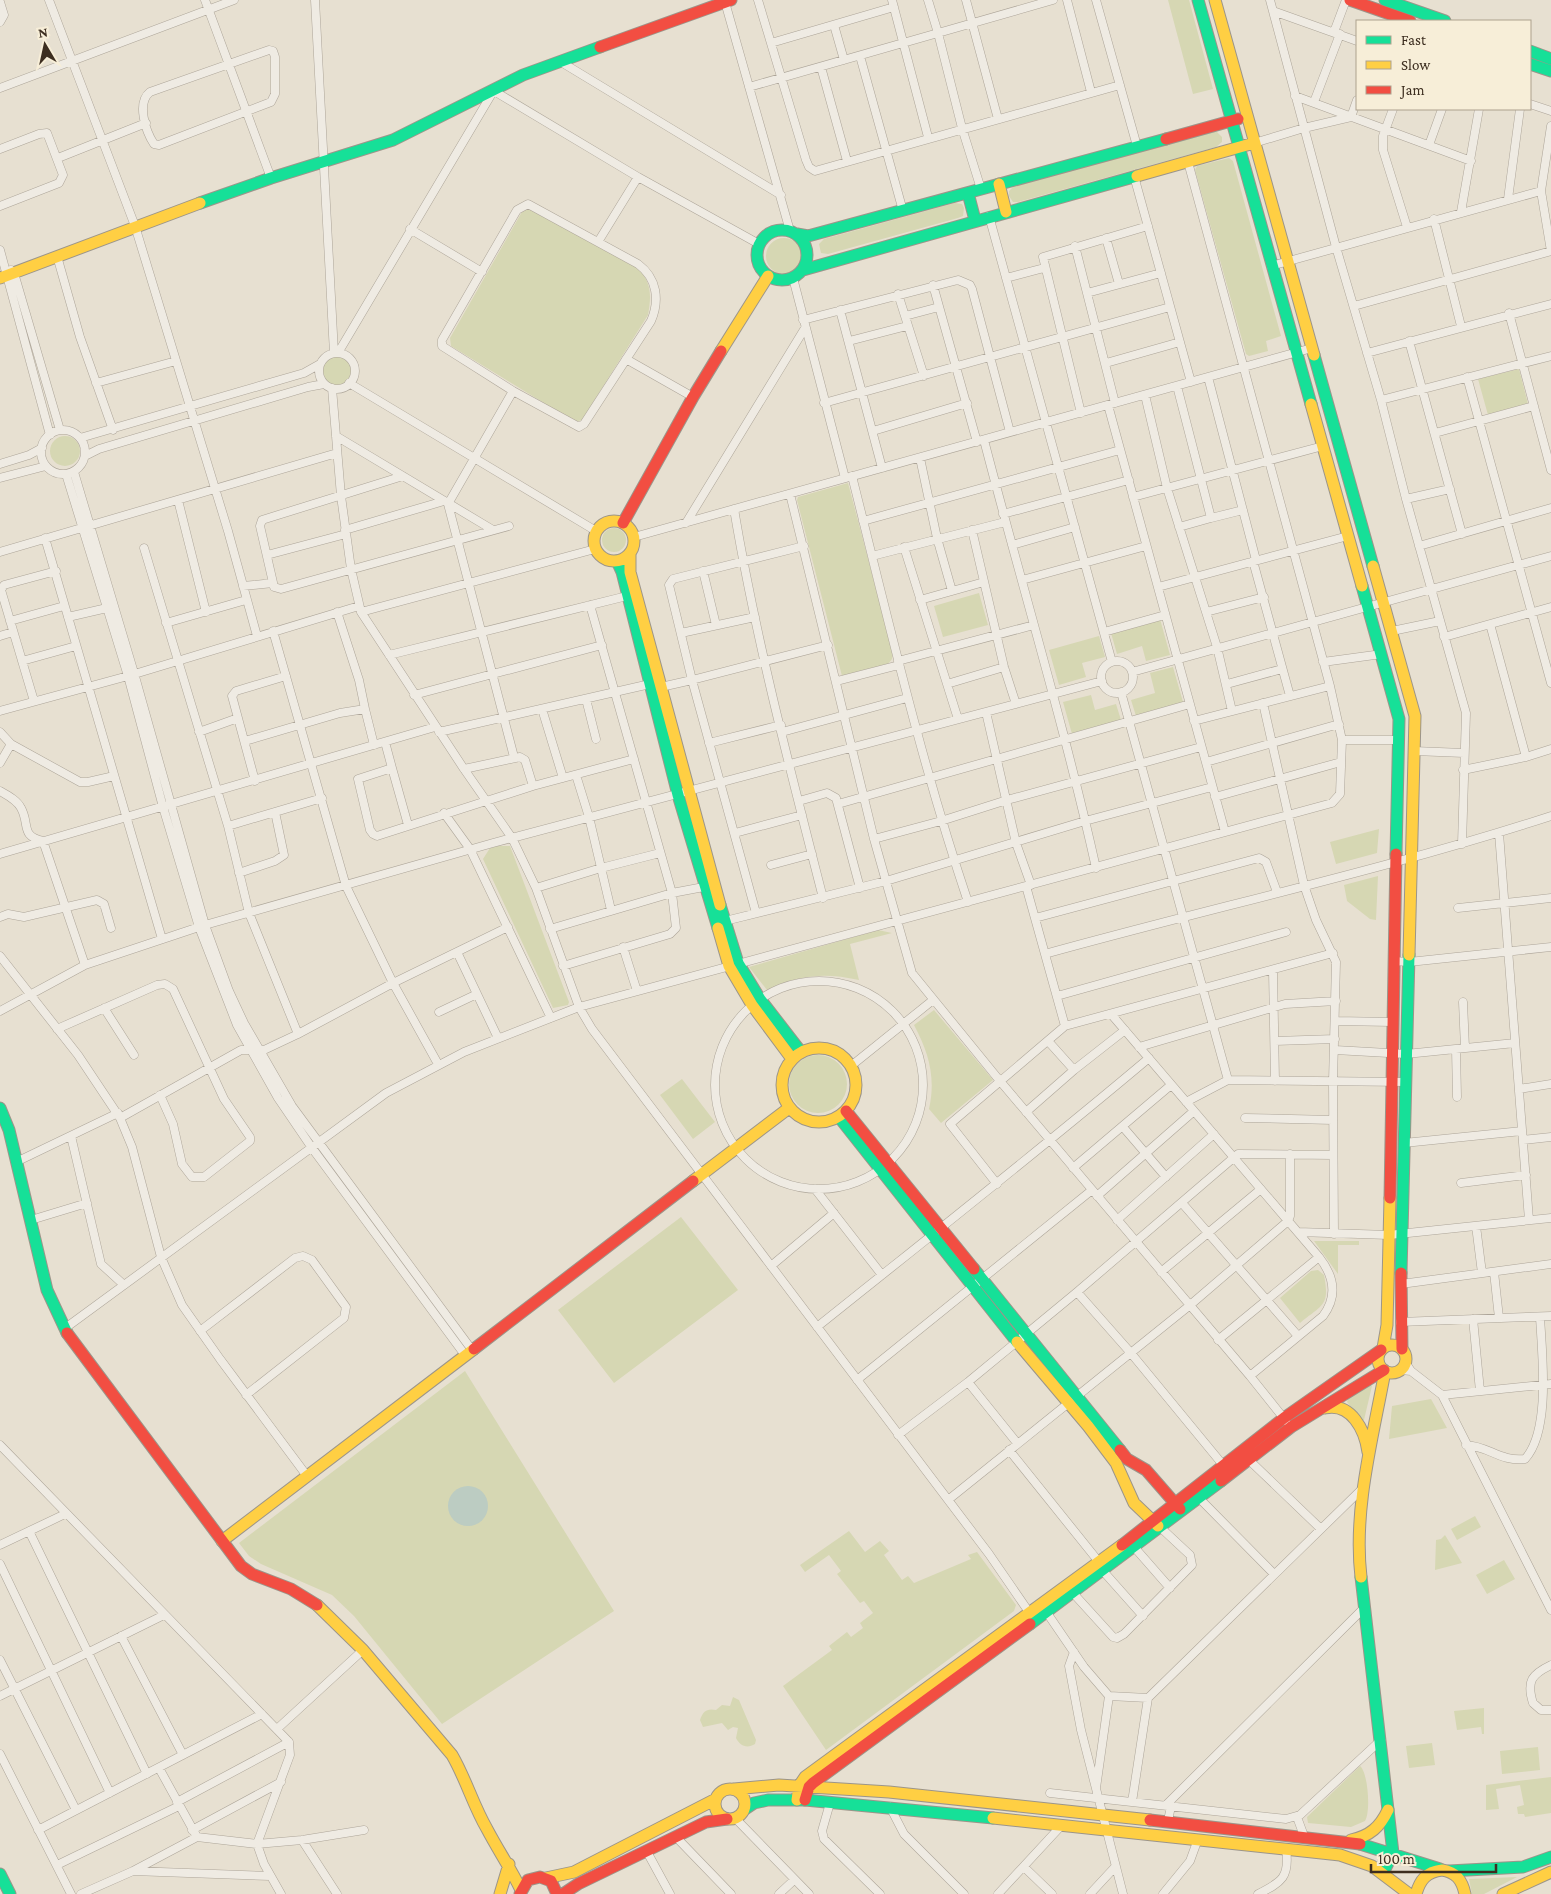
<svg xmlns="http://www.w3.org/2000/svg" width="1551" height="1894" viewBox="0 0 1551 1894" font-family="'Crimson Pro',serif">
<rect width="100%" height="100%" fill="#e7e0d1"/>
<path fill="#d6d7b3" d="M1168,0h21l24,89 -20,5z
M1213,132h4l5,5v5l-6,5 -198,55h-5l-4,-6v-5l5,-5z
M1229,158l4,3 48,175 -15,5 2,10 -19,5 -3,-2 -51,-184 2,-4z
M955,203l7,1 2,4 -1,8 -5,2 -130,36 -7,-1 -2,-9 5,-5z
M530,208l106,57c15,17 16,28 12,50l-66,105 -7,2 -124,-76 -1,-8 73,-128z
M766 256a18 18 0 1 1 36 0a18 18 0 1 1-36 0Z
M321 370a16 16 0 1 1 32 0a16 16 0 1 1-32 0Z
M1519,369l9,35 -40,11 -10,-36z
M50 451a15 15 0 1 1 30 0a15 15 0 1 1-30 0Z
M848,483l45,170 -1,6 -4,5 -46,12 -45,-176 1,-3z
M602 540a12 12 0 1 1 24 0a12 12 0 1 1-24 0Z
M979,593l9,32 -45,12 -9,-31z
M1160,619l10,36 -24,6 -4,-15 -25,8 -6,-21z
M1099,636l6,21 -23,6 4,14 -27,8 -10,-35z
M1173,667l10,35 -47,14 -5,-16 24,-7 -5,-20z
M1091,695l4,15 21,-6 5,16 -49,14 -9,-32z
M1379,829l-2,24 -41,11 -6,-22z
M498,846h12l59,156 -1,3 -15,3 -70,-149 7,-11z
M1378,876l-2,44 -6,-1 -23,-18 -3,-16z
M878,930l14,3 -42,11 9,36c-36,-8 -59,-5 -92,10l-18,-23z
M934,1010l59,70 -52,43 -12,-14c7,-31 0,-56 -15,-84z
M789 1084a29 29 0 1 1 58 0a29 29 0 1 1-58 0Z
M682,1079l33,43 -22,17 -33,-44z
M681,1217l57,73 -124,93 -56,-73z
M1314,1241h45v4h-21v29z
M1318,1270l6,5c6,31 -1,29 -24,48l-20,-25 31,-27z
M465,1371l149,240 -172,113 -88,-108 -22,-21 -71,-31 -12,-8 -10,-13z
M1369,1384l3,2 -8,34h-3l-14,-18 1,-3z
M1431,1399l16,29 -58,11 3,-33z
M1475,1516l6,11 -24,13 -6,-11z
M849,1531l16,21 15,-11 9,10 -5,4 18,25 6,-4 6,7 57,-24 -3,-4 9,-3 39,53 -2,6 -188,139 -43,-64 49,-36 -3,-4 18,-14 4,5 12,-9 -3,-5 13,-10 -9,-12 -4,2 -23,-29 4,-3 -12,-16 -24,17 -5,-7z
M1445,1535l17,28 -27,7 1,-30 5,-1z
M1504,1560l11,19 -28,15 -11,-19z
M733,1697l6,3 17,40 -1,4c-8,5 -15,2 -19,-6l2,-10 -5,-1 -5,3 -6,-7 -19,4 -3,-7c3,-9 7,-12 16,-10l6,-5 8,1z
M1484,1708v26h-2l-1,-7 -24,3 -3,-19z
M1432,1743l3,22 -26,3 -3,-22z
M1538,1747l2,23 -38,4 -2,-23z
M1360,1766c8,6 11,46 5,55l-14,6 -43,-4 -1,-6z
M1551,1777v36l-26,4 -1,-3h-6l-1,-7 7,-2 -4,-20 -24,4 3,20 -13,1v-25z
M1517,1877l-33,17h-12l-3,-15z"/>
<path fill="#bcccc2" d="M448 1506a20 20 0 1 1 40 0a20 20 0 1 1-40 0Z"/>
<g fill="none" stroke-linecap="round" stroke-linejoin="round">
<g stroke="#ada599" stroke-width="9">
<path id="street" d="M49,0l86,226 93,305 29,105
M205,0l66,178
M315,0l19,353
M758,0l48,160 3,7 6,4 305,-86
M892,0l36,137
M966,0l32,119
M1067,0l24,92
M1096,0l41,146
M1270,0l66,247 45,153 25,99 60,214 -4,131
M0,2l4,13 -4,7
M725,2l65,229
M1273,11l84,30
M834,25l10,35
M1334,32l12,-32
M771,43l123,-36
M269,50l4,1 2,6v37l-4,8 -112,43 -5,-1c-8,-12 -18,-41 -4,-52z
M860,56l43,155
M561,62l220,133
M821,67l26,94
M749,87l189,-54 -10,-33
M0,88l234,-88
M494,91l144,86 121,67
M1295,96l176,65
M1314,102l26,-68
M1530,104l21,7
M1393,109l-10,27v14l24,77
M1254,143l50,-15 47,-11 6,-17
M1429,145l13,-36
M0,149l39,-15 8,-1 16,42 -4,8 -59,23
M58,158l88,-35
M1134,176l57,206
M981,189l-19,-61 -24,-95 115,-33
M1541,191l10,60
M1508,199l12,-90
M528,204l110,60c19,14 22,36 13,57l-67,103 -5,3 -66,-36 -71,-45v-6l75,-130z
M1461,212l18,-103
M989,216l123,446
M1434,219l27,107
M410,229l72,43
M1106,238l13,46
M598,242l40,-65
M1075,246l40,157
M0,250l50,185
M57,256l23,81 33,93
M1271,266l270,-75 10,-65
M11,270l3,3 46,157
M793,278l52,200
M1006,278l38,-10
M933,285l44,157
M1087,293l74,-20
M898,294l26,82
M1354,306l197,-55
M840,310l42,158
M1509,313l42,157
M905,316l34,-9
M803,320l155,-40 12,5 2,4 38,143
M849,341l58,-15
M1409,341l53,193
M338,353l156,-263
M1367,353l184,-49
M319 371a18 18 0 1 1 36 0a18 18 0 1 1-36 0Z
M626,359l67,38
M1106,363l74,-21
M1208,377l48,183
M1467,377l84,306
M96,383l80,-22
M349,383l247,148
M1177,386l34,132 -32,9
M332,388l9,108 10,73 10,43 103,157 48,69 24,50 43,119 13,22 397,525 42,61
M513,391l-65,113 66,253
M1145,395l22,93 50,159 15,64
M1381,400l170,-44
M824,403l346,-96
M1108,405l117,427
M1081,413l-38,-156 105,-31
M41 452a22 22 0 1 1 44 0a22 22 0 1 1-44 0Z
M873,431l94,-28
M1435,433l99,-27
M336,436l157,94
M80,438l224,-65 16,-9
M984,440c37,143 80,284 112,428
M85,456l14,-7 209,-62 16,-3
M920,458l17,80 15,53
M0,464l29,-9 13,-7
M74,472l60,201 71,252 24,66 15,32 48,83 180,244
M66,474l62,202 35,131 36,120 38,98 41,73 34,50 153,207
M403,476l-141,44 -2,6 14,61 7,2 228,-63
M852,476c36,143 69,286 116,426
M0,478l46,-12
M790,494l84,345 38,134 88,108 250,295 36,45
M1133,497l190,-51
M1406,499l44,-10
M178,500l28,112
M734,509c22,131 56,260 89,389
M1003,514l126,-34
M1211,518l32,-8
M863,521l257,-71
M686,523l119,-195
M345,530l99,-29
M972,530l32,137 12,37
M634,537l678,-189
M45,538l117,401
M1012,545l63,-18
M1419,546l132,-38
M904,547l54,172
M144,548l84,278 21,87 49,121
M0,552l337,-99
M267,555l79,-21
M872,556l133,-34
M1253,561l37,135
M703,571l13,54
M1022,580l124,-34
M243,586l30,-3
M1158,587l190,-51
M920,600l64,-18
M361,612l234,-63
M1206,612l58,-15
M68,617l39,-9
M10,621l54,-15
M166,623l80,-23
M1490,624l36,133
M273,631l73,255 47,97 45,81
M1392,631l48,-10
M1104,632l61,-17
M681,633l74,-16
M0,636l13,-4
M1444,637l107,-30
M389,655l238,-59
M22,661l54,-15
M898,661l136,-36
M1101 677a16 16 0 1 1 32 0a16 16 0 1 1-32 0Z
M1323,662l59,-8
M1132,672l419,-116
M837,681l62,-16
M947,684l57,-17
M1227,684l55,-15
M1121,692l107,388
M414,695l188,-50
M586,699l10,40
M34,701l-33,-111 3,-5 52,-14
M1263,703l41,182 12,35 20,42 -3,120 1,152
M365,709l9,36
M542,709l21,69
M0,711l128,-35 231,-70
M986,712l30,131 15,42
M1194,721l136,-35
M0,732l11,12 69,38h8l26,-6
M199,732l39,-14
M439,732l211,-48 11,3 31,-7 136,-35
M782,732l125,-34
M1342,740h57
M245,741l95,-28 25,-4 -6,-29 -22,-68
M385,742l7,26 -34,11 12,51 3,4 4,2 156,-50 101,-27
M709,743l72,-18
M1414,751l50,2
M1206,762l133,-38
M0,763l11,-19
M392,768l16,57
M464,769l56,-12 5,3 8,26
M1463,770l63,-13 25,-8
M576,775l13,42 22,93
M255,781l-23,-85 4,-5 50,-15
M0,791c7,4 17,9 21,17 9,16 -1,28 22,33l42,124
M1215,797l126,-35
M799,801l28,-8 9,5 24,90
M838,804l352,-100
M444,813l26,36 81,169
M228,826l94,-28
M735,833l67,-18
M1499,833l30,387
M874,839l67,-18 66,-21 194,-53
M0,854l435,-127
M771,865l41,-11
M239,873l36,-12 9,-6 -9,-43
M1026,886l39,140
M536,888l65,-20 59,-15
M1458,908l93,-10
M756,913l-64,-233 -23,-95 4,-6 131,-33
M0,917l8,-3 16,3 73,-17 7,4 7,24
M1035,918l224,-60 7,4 11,30
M725,921l161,-40 199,-60 127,-34
M550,929l122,-36 37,-7
M623,947l14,44
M457,952l41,86
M1045,954c169,-47 340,-84 506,-138
M0,956l78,99 42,63 12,29 29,110 21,48 38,54 87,117
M1393,961l16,1 142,-15
M563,966l107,-32 6,-6 -4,-35 -82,-288
M1273,970l2,111
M715 1085a104 104 0 1 1 208 0a104 104 0 1 1-208 0Z
M1057,996l229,-64
M1463,1002l2,46
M104,1008l30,47
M0,1011l85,-46 120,-40 288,-82 609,-162
M439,1012l38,-18
M1111,1014l208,243c15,19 19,39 4,59l-73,60
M1336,1021l56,1
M57,1029l100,-44 8,-1 8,5 51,110 26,38v4l-46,36h-12l-10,-13 -9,-40 -13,-29
M1048,1041l26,29
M1275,1041l60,-2
M1139,1047l146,-43 51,-3
M1456,1049l1,48
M1335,1050l71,4 109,-11
M851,1066l82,-66
M1519,1089l32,-5
M1186,1102l42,-22 178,2
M1026,1112l48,-42 51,-40
M120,1118l121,-68h23l34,-16 95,-51 115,-56
M1245,1118l88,2
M1123,1127l43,50
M71,1136l30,128 23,21
M1523,1140l28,-3
M1404,1143l118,-12
M16,1162l102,-49
M1073,1168l98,-83
M1461,1183l65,-8
M997,1184l-47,-60 115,-98 268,-73
M815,1189l67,86
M1097,1196l97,-85
M1182,1203l116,133
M31,1220l56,-17
M1117,1220l97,-86
M1476,1226l6,47
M1298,1232l91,3 162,-17
M771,1266l63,-53
M1161,1272l100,-83
M1494,1272l5,46
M1401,1284l150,-20
M1077,1292l53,60 93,113
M1473,1319l7,72
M1400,1322l151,-6
M817,1327c111,-89 223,-177 332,-269
M64,1329l322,-236 78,-41 115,-45 753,-204 8,-9 2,-54 -12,-54 -142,-524
M200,1331l95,-73 8,-2 9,4 34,47 -2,11 -98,77
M1218,1340l101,-83
M1401,1370l10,1 -6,-9
M1411,1371l31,24 109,-11
M857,1380l235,-190
M968,1382l49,61
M1442,1395l109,215
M898,1435l70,-53 109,-90 161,-138 95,1
M0,1445l289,297 1,13 -33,89 7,20 17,30
M1466,1445c22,1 35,17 59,14 26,-28 17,-105 15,-142
M1009,1450l90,112
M1249,1460l72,69
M1200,1499l74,75
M948,1500l241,-194 99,-85 2,-5v-62
M29,1531l118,243
M0,1545l65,-31
M1135,1548l35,40
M0,1564l110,229
M1103,1571l40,45
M1073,1593l40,44 4,1 7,-4 68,-69 -2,-10 -29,-27
M1045,1610l39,57 25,29 39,2
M121,1636l62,119
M1074,1652l-5,14 12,64 42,164
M0,1660l76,150
M1551,1665c-19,9 -25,16 -18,38l8,7h10
M0,1696l164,-81
M277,1729l86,-79
M0,1754l71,140
M159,1768l38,69 60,7 45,-4 62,-10
M1096,1788l13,-92
M1050,1793l236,26 14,-4 81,-75
M177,1802l112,-60
M1132,1802l16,-104 216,-211
M830,1803l-8,28 2,8 56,55
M1166,1805l199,-198
M890,1807l14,27 60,60
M1297,1817l7,19
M735,1818l74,76
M1168,1821l3,-15
M38,1830l224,-116
M192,1830l89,-48
M675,1836l56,58
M302,1840l35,54
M646,1850l24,44
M57,1865l122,-59
M1024,1867l28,27
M133,1871l137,5
M81,1894l52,-23 64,-34
M779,1894l15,-14
M998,1894l63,-68
M1090,1894l25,-27
M1163,1894l27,-33 8,-22
M1258,1894c24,-12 32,-17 28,-45"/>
</g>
<g stroke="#9c958a" stroke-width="13">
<path id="fast" d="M1198,0l113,404
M1385,0l60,21
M1530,51l21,8
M1530,64l21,7
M968,193l7,27
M200,203l71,-25 122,-38 130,-65 77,-28
M757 255a25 25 0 1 1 50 0a25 25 0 1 1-50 0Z
M797,234l11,2 358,-97
M803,270l334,-94
M1314,355l59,211
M617,561l5,11 56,223 40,133
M1362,586l37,133 -3,135
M720,905l18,58 22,36 41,53
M0,1108l9,22 38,160 20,43
M839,1117l178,225
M974,1269l146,181
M1401,1273l8,-318
M1361,1577l32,276 -9,18
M1030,1624l191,-143
M745,1809l9,-6 14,-3h37l188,18
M1360,1844l80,25
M1449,1871l74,-4 28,-10
M0,1874l10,20"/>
</g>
<g stroke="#9c958a" stroke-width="13">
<path id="slow" d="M1215,0l99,355
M1137,176l117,-33
M999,184l7,28
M0,278l200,-75
M721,351l47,-75
M1311,404l51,182
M594 541a20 20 0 1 1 40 0a20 20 0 1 1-40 0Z
M630,554v18l90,333
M1373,566l42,150 -6,239
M718,928l11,38 23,39 40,54
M782 1085a37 37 0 1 1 74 0a37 37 0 1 1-74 0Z
M693,1181l96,-73
M1017,1342l71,84 28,37 18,40 24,23
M1378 1359a14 14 0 1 1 28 0a14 14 0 1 1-28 0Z
M1383,1348l4,-23 3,-127
M1325,1408c26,-6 40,22 43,44
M222,1541l252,-192
M1361,1577c-8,-68 12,-140 24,-206
M317,1605l46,45 89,105c14,24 21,50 35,74 11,21 24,40 34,61
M715 1804a15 15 0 1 1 30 0a15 15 0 1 1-30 0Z
M734,1789l45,-4 110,7 261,28
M797,1800l2,-14 6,-9 317,-232
M993,1818l347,37 32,11 37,28
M1351,1840c19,-4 29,-13 37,-30
M546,1878l28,-6 142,-73
M500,1894l9,-30
M1416,1894c4,-14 10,-22 26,-24 14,2 20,10 23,24
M1503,1894l48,-22"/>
</g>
<g stroke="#9c958a" stroke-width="13">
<path id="jam" d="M1350,0l60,21
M600,47l131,-47
M1166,139l72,-20
M623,523l70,-126 28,-46
M846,1111l128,158
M1390,1198l6,-344
M1401,1273l1,76
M67,1333l174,233 11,8 39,15 26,16
M474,1349l219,-168
M1120,1450l7,9 19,11 34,39
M1221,1481l70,-54 93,-57
M1122,1545l162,-127 97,-68
M805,1800l4,-13 4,-4 217,-159
M1150,1820l210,24
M520,1894l8,-14 12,-3 11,4 6,13
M563,1894l15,-10 128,-62 21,-3"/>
</g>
<use href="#street" stroke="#efebe3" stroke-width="8"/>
<use href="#fast" stroke="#16e098" stroke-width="11"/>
<use href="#slow" stroke="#ffcf43" stroke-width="11"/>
<use href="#jam" stroke="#f24e42" stroke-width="11"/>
</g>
<rect x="1356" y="20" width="175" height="90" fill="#f7eed8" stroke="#ada18e"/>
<rect x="1366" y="36" width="25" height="8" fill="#16e098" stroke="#ada18e"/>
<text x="1401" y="45" font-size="15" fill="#3d2e20">Fast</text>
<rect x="1366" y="61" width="25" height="8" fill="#ffcf43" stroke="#ada18e"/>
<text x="1401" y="70" font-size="15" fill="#3d2e20">Slow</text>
<rect x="1366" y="86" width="25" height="8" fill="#f24e42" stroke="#ada18e"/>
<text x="1401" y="95" font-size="15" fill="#3d2e20">Jam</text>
<g transform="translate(45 45) rotate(351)" stroke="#f7eed8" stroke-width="4" paint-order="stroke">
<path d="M0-4L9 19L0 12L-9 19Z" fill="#3d2e20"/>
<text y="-8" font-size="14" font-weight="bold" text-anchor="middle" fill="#3d2e20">N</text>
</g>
<path d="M1371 1864v8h125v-8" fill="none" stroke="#3d2e20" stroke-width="2.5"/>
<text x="1378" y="1864" font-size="15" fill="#3d2e20" stroke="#f7eed8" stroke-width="4" paint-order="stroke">100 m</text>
</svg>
